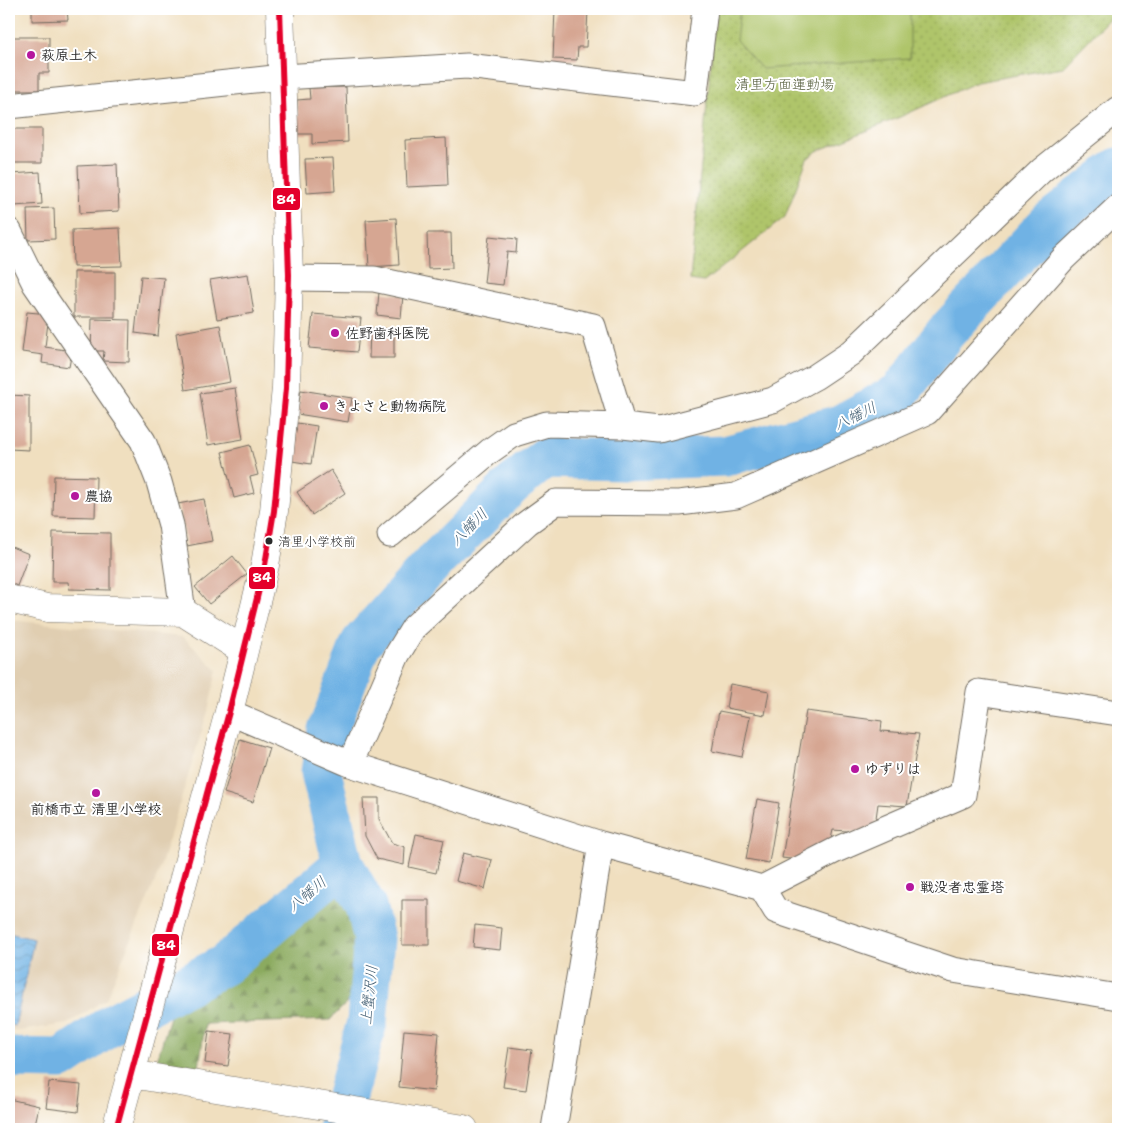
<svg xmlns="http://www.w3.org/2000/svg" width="1127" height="1138" viewBox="0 0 1127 1138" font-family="'Shantell Sans','Klee One',sans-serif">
<defs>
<pattern id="grass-dots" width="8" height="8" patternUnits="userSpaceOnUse" patternTransform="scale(1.25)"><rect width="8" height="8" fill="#afc56a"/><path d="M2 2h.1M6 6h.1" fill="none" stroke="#97a95c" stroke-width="1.8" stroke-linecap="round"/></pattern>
<pattern id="forest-firs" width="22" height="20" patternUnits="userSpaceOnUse" patternTransform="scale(1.25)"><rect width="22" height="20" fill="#8baa5e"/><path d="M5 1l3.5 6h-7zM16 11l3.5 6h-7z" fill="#728b4e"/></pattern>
<pattern id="water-waves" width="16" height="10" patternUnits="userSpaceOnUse" patternTransform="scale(1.25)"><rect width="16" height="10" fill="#6fb2e4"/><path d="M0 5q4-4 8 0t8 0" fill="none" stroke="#5b91b9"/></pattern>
</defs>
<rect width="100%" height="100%" fill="#fff"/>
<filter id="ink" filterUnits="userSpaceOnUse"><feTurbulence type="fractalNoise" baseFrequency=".02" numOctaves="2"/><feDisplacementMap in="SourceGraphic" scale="10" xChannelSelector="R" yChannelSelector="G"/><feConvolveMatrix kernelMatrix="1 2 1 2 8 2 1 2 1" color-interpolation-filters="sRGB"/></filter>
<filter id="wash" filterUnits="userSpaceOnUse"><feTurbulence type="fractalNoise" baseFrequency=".0096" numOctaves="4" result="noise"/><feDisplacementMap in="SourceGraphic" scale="20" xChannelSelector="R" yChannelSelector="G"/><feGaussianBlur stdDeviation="1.12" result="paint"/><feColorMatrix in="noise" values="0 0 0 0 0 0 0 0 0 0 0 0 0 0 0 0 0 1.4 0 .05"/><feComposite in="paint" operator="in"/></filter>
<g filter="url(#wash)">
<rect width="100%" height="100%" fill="#f0dfbf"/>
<path fill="#e0ceb1" d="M9,620l174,17 34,33 -9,41 -50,163 -52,125 -39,25 -48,7 -10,-1z"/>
<path fill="url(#grass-dots)" stroke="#6d784a" d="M716,9h402l-55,58 -86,15 -77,35 -83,34 -10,8 -22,58 -81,65 -14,-2z"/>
<path fill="url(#forest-firs)" stroke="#5b6a44" d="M338,881l23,49 1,57 -32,33 -125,4 -6,43 -42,-7 15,-50 52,-31z"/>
<path fill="#afc56a" stroke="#6d784a" d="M740,9h170v49l-148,11 -26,-29z"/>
<path fill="url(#water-waves)" stroke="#4d6e88" d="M9,933l25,6 -19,87 -6,-2z"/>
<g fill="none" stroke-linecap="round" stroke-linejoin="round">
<path stroke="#6fb2e4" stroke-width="41" d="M9,1058l52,1 53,-36 110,-58 119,-101
M338,1129l29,-107 7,-83 -8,-33 -23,-42 -22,-92 7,-42 33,-87 70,-78 82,-81 32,-26 78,2 102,-4 115,-31 59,-32 47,-61 103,-110 69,-54"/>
</g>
<g id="blocks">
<path fill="#d6a692" d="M32,9h35l1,11 -36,1z
M555,9l33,2 -2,36h-8l-1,13 -24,-1z
M12,37h37v36h-10v17h-27z
M346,87l2,55 -36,2v-10h-14l-1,-34 13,-1 -1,-11z
M9,129h33v34h-29v-20h-4z
M446,138l2,47 -41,2 -2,-47z
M333,158l2,33 -28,2 -2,-34z
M117,164l2,47 -39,2 -2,-47z
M40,172l2,32 -28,2 -3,-32z
M54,208l1,31 -27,1 -1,-31z
M396,218l3,47 -30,2 -3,-47z
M120,228l2,38 -49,1 -1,-37z
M427,233h24l1,35 -24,1z
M489,236l28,3 -1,14 -9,-1 -4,33 -19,-2z
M74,272h41v45h-41z
M248,274l6,39 -37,6 -7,-39z
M141,276l23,2 -6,58 -23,-3z
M379,292l24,3 -2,23 -24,-3z
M27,312l22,2 -4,33 27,4 -3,16 -27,-4 1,-8 -21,-3z
M313,314l48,4 -4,34 -48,-4z
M92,319l38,1 -1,42 -26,-1 1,-10h-13z
M220,325l10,57 -45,8 -9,-57z
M370,328l24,1v29h-25z
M235,388l8,51 -35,6 -8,-52z
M301,390l51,8 -4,24 -51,-8z
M9,395l20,1v54l-20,-1z
M297,423l20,3 -6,38 -19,-3z
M250,445l8,30 -8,2 4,16 -20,5 -12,-46z
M331,470l14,23 -33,22 -15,-23z
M54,476l42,1 -1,40 -42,-1z
M204,499l8,42 -25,5 -9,-42z
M53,532l57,1v57l-41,-1 -1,-7h-16z
M9,546l20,8 -12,32 -8,-4z
M233,556l14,18 -38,30 -14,-17z
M730,684l39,7 -4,24 -39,-7z
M719,711l31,6 -8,40 -30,-6z
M806,711l76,10 -1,10 38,3 -12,72 -29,-2 -3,21 -16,7 -26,-2 -3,14 -32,16 -16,-2z
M240,739l29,9 -16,54 -29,-9z
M363,798h16v21l13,24 13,4 -1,18 -27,-6 -12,-23z
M757,799l22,4 -10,60 -23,-4z
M416,834l28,6 -8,33 -27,-6z
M463,853l29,7 -7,29 -29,-8z
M402,900h27v45h-27z
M475,925l27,3 -2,22 -27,-3z
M404,1030l35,3 -5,58 -35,-4z
M209,1031l24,3 -5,32 -23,-3z
M509,1047l23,3 -6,40 -23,-3z
M49,1082l32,3 -3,27 -32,-4z
M9,1099l30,7 -5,23h-25z
M1073,1126l23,2v1h-23z"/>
</g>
</g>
<g filter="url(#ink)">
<use href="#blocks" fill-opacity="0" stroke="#706a5f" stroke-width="1"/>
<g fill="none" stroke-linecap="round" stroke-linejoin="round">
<g stroke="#706a5f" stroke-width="27">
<path id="street" d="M9,106l274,-29 184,-11 228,27 10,-84
M9,231l26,53 108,157 16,41 12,43 12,87
M289,278l85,1 219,47 30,100
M390,535l100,-84 24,-17 33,-10 76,2 36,4 114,-30 42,-23 36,-24 191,-183 76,-61
M229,712l121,52 251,80 161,44 14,23 177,59 165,27
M350,764l47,-109 17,-28 113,-104 29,-21 123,1 57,-7 191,-84 136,-153 55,-52
M762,888l76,-39 125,-54 16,-103 139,21
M554,1129l47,-285"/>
</g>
<g stroke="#706a5f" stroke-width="29">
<path id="secondary" d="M9,599l38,9 136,4 60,38
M131,1074l333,55
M116,1129l113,-417 36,-147 9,-54 12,-123 3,-113 -9,-266"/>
</g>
<use href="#street" stroke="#fff" stroke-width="25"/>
<use href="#secondary" stroke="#fff" stroke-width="28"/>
<g stroke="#fff" stroke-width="10">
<path id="bus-1" d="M116,1129l113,-417 36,-147 9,-54 12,-123 3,-113 -9,-266"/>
</g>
<use href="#bus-1" stroke="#e4002b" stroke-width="6"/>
</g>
</g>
<g fill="#b5179e" stroke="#fff" stroke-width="2">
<circle cx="31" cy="55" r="5"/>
<circle cx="335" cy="333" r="5"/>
<circle cx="324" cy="406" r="5"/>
<circle cx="75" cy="496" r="5"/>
<circle cx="855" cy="769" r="5"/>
<circle cx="96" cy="793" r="5"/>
<circle cx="910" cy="887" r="5"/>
</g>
<circle fill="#2b2b2b" stroke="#fff" stroke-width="2" cx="269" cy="541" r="4.5"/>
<g text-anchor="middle" stroke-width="4" stroke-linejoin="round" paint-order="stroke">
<g font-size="13" fill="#2b2b2b" stroke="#fff" text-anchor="start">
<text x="278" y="546">清里小学校前</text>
</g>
<g font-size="14" font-weight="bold" fill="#2b2b2b" stroke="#fff" text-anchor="start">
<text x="41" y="60">萩原土木</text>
<text x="345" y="338">佐野歯科医院</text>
<text x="334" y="411">きよさと動物病院</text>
<text x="85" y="501">農協</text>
<text x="865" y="774">ゆずりは</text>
<text x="96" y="814" text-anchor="middle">前橋市立 清里小学校</text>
<text x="920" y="892">戦没者忠霊塔</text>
</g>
<g font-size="14" fill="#596141" stroke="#fff">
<text x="785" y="89">清里方面運動場</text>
</g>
<g font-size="15" font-style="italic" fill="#466175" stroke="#fff">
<text transform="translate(855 416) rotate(-26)" y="5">八幡川</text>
<text transform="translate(469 527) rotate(-45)" y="5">八幡川</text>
<text transform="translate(307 894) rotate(-40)" y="5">八幡川</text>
<text transform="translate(369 995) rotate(-84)" y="5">上蟹沢川</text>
</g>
</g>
<g stroke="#fff" stroke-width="2">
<rect x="272" y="187" width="29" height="24" rx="5" fill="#e4002b"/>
<rect x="248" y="566" width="28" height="24" rx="5" fill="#e4002b"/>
<rect x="151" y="933" width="29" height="24" rx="5" fill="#e4002b"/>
</g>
<g font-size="14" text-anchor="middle" font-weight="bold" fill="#fff">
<text x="286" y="204">84</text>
<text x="262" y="582">84</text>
<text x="166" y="950">84</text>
</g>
<rect width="1127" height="1138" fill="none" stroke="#fff" stroke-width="30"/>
</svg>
